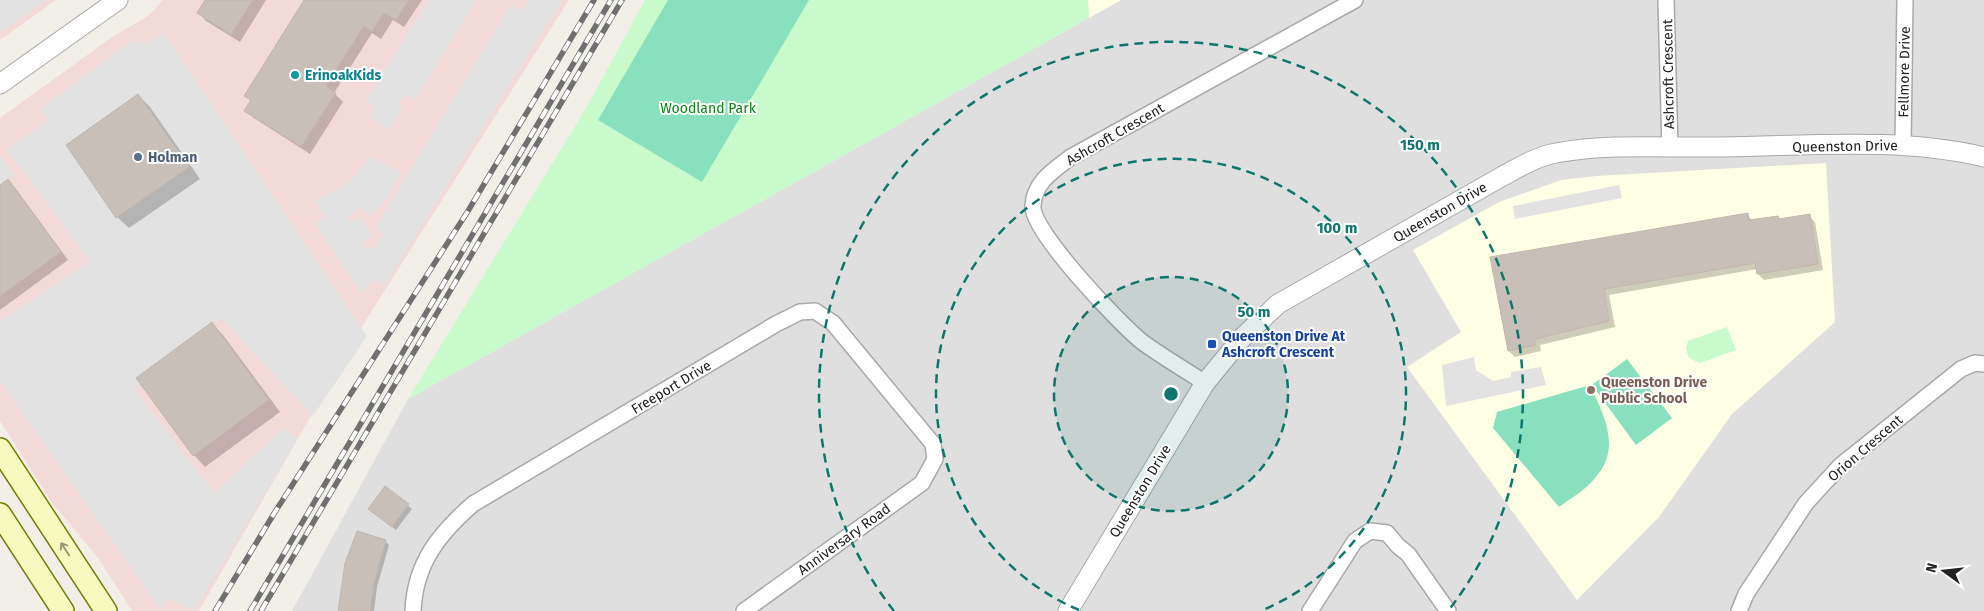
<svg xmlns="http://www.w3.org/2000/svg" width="1984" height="611" viewBox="0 0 1984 611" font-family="'Fira Sans',sans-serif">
<rect width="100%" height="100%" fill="#f2efe9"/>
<path fill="#e0dfdf" d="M1121,0h863v611h-1692l116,-212z"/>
<path fill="#f2dad9" d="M0,0h56l-56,40z
M163,0h406l-203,320 -167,291h-67l-33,-52 -46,-55 -53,-83v-303l112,-81 36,-21z"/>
<path fill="#ffffe5" d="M1088,0h33l-32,18z
M1826,163l9,159 -103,92 -73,103 -82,83 -170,-233 54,-35 -48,-82 86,-48 62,-22 36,-4z"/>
<path fill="#c8facc" d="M645,0h443l1,18 -681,381 177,-289z
M1727,327l9,23 -36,13 -11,-5 -3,-9 2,-8z"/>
<path fill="#88e0be" d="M668,0h141l-107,182 -104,-62z
M1627,359l45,59 -36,27 -44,-60z
M1590,385c14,31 32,63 5,93 -9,12 -24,20 -36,29l-66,-79 4,-16z"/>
<path fill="#e2e2e2" d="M0,0h47l-47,32z
M429,0h47l-61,100 -11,-6 -5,9 4,3 -14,24 -20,-14 6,-10 -9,-6z
M529,0h33l-178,286 -10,-6 -13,13 -46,-70 10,-6 -10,-16 33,-18 23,-27 30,17 -19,32 -14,11 -6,-9 -15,10 4,6 8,-7 13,20 -11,7 8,6 6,-1 9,-15 -9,-5 136,-224 11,7z
M163,32l204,304 -54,80 -92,-98 -86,72 79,103 69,-65 15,10 -104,173 -23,-12 -11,10 -160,-228v-62l1,1 33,-21 55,-38 -54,-75 -29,-36 42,-30 -8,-11 91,-68 15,3z
M0,155l15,22 -15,12z
M1619,185l3,13 -107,21 -2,-13z
M1474,357l2,13 17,11 18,-4v-5l30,-5 5,18 -100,21 -4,-41z"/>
<path fill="#0003" d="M207,0h59l-26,42 -34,-21 -7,-8z
M305,0h117l-18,27 -11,-7 -12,19 -9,-6 -38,60 9,9 -33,52 -56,-36 -8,-8 6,-8 -6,-6z
M138,95l12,12 50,72 -71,49 -12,-11 -50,-72z
M8,181l8,8 52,71 -68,50v-123z
M1747,215l6,6 25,-4 3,3 28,-4 6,6 8,48 -59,10 -6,-6 -1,-5 -148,26 6,32 -75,18 1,6 -26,6 -6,-6 -18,-93z
M212,324l11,11 57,77 -75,55 -11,-12 -56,-77z
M385,487l27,22 -16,21 -23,-18z
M385,541l4,4 -12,42 -3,24h-35z"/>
<path fill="#c7bfb8" stroke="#c4b6ab" d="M205,0h48l-22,35 -34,-22z
M304,0h105l-13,20 -12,-7 -12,19 -8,-6 -38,60 10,7 -35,54 -57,-36 7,-11 -7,-4z
M138,94l51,73 -73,51 -50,-73z
M8,179l53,73 -61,44v-111z
M1748,213l1,7 29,-4 1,3 31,-5 8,50 -61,10 -2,-11 -151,26 5,32 -74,18v6l-27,6 -18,-94z
M212,322l57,78 -76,56 -57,-78z
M385,486l24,18 -17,23 -24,-18z
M357,531l29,9 -12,43 -4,28h-32l7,-48z"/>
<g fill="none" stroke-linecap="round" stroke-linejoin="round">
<g stroke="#a9a9a9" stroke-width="18">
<path id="minor" d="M1666,0l4,148
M1903,145l2,-145
M1205,383c-21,-14 -44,-27 -64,-42 -22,-18 -110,-110 -108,-135 1,-24 21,-36 38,-49l284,-157
M413,611c2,-48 26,-77 60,-107l303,-180 24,-12 15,-1 18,12 100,121 2,15 -13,24 -178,128
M1310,611l45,-70 15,-10 17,2 11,13 10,8 40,57
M1739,611l7,-17 60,-91 35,-38 120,-96 14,-6 9,1"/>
</g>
<g stroke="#a9a9a9" stroke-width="21">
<path id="tertiary" d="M0,84l118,-84
M1068,611l137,-228 37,-45 36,-34 223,-127c17,-9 36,-21 55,-24 55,-10 111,-5 167,-6 86,-1 176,-10 261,10"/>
</g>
<g stroke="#707d05" stroke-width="24">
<path id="secondary" d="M0,449l106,162
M0,514l63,97"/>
</g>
<use href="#minor" stroke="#fff" stroke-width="15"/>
<use href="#tertiary" stroke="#fff" stroke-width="19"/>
<use href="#secondary" stroke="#f7fabf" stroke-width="21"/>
<g stroke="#707070" stroke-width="5.5">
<path id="rail" d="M215,611l60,-99 193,-301 126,-211
M250,611l361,-611
M261,611l361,-611"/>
</g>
<use href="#rail" stroke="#fff" stroke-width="4" stroke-dasharray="11" stroke-linecap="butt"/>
</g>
<defs><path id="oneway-shaft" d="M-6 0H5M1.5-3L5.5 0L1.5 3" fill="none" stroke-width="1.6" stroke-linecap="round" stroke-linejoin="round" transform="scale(1.25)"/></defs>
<use stroke="#979978" href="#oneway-shaft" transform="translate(65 549) rotate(-123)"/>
<circle cx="1171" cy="394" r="117" fill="#0f766e" fill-opacity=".12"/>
<g fill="none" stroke="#0f766e" stroke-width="2.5" stroke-dasharray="9 6">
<circle cx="1171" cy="394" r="117"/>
<path d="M1079 610A235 235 0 1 1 1263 610"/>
<path d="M894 611A352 352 0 1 1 1448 611"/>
</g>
<circle fill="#0f9aa8" stroke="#fff" stroke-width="2" cx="295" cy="75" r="5"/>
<circle fill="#5c6f8a" stroke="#fff" stroke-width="2" cx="138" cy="157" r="5"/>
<rect fill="#1a4fb4" stroke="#fff" stroke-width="2" x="1207" y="339" width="10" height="10" rx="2.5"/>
<circle fill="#8d6e63" stroke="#fff" stroke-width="2" cx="1591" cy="390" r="5"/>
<g text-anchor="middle" stroke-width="4" stroke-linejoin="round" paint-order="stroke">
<g font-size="14" fill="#222" stroke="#fff">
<text transform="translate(1904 72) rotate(-89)" y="5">Fellmore Drive</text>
<text transform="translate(1668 74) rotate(-91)" y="5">Ashcroft Crescent</text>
<text transform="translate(1115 134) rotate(-30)" y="5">Ashcroft Crescent</text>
<text transform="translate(1845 146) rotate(-1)" y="5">Queenston Drive</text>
<text transform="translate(1440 212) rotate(-30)" y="5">Queenston Drive</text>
<text transform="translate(671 387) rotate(-31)" y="5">Freeport Drive</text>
<text transform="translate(1865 448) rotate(-41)" y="5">Orion Crescent</text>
<text transform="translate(1140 491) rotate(-59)" y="5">Queenston Drive</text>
<text transform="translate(844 539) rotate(-36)" y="5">Anniversary Road</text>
</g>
<g font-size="14" font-weight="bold" fill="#0d838f" stroke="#fff" text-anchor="start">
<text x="305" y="80">ErinoakKids</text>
</g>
<g font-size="14" fill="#0c8416" stroke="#fff">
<text x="708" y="113">Woodland Park</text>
</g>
<g font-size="14" font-weight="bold" fill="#4e5e75" stroke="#fff" text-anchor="start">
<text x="148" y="162">Holman</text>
</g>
<g font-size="14" font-weight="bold" fill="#164399" stroke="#fff" text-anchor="start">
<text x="1222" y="341">Queenston Drive At<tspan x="1222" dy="16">Ashcroft Crescent</tspan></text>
</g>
<g font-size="14" font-weight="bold" fill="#785e54" stroke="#fff" text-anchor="start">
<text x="1601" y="387">Queenston Drive<tspan x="1601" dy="16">Public School</tspan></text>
</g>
</g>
<circle cx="1171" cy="394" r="8" fill="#0f766e" stroke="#fff" stroke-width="2.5"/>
<g font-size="15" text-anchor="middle" font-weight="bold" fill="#0f766e" stroke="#fff" stroke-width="4" stroke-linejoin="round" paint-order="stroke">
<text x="1420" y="150">150 m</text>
<text x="1337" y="233">100 m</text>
<text x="1254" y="317">50 m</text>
</g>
<g transform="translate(1944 571) rotate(285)" stroke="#ffffff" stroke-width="4" paint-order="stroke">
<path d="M0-4L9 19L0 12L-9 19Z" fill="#222222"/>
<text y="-8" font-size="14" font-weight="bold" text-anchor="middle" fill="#222222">N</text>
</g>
</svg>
